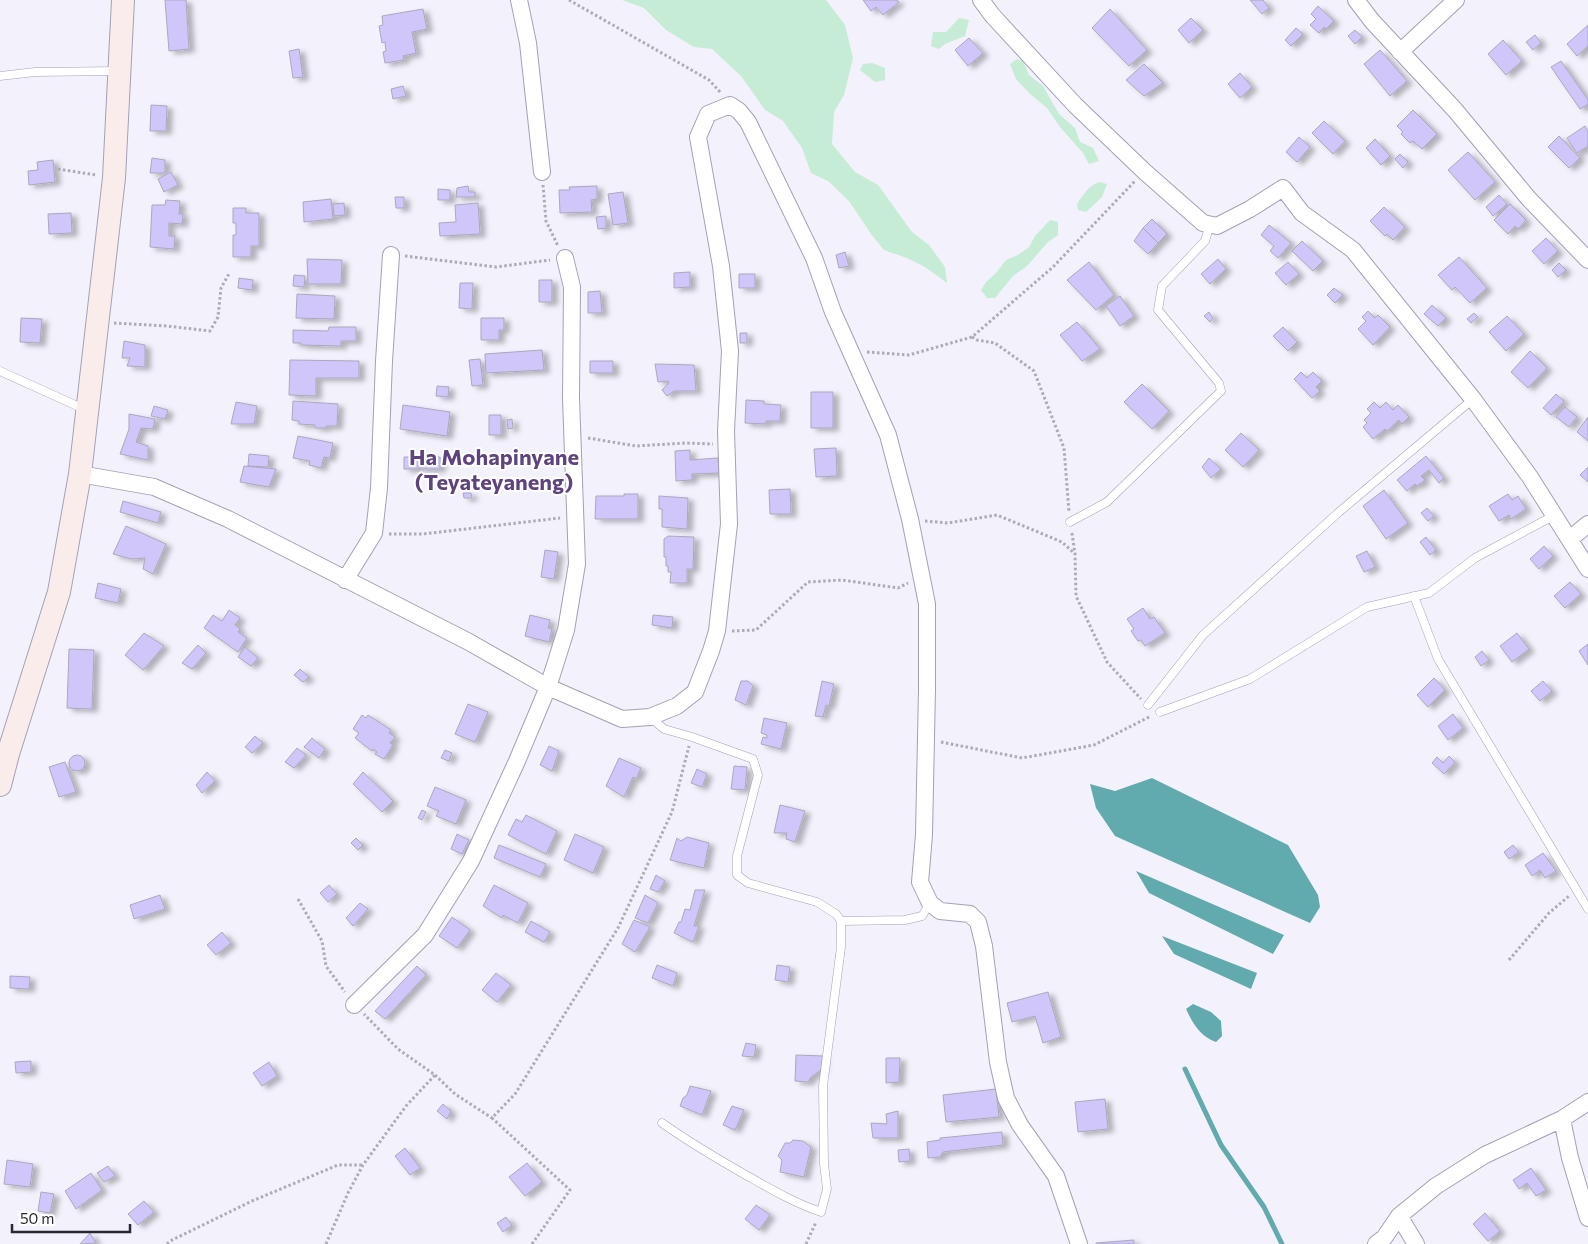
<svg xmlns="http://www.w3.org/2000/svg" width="1588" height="1244" viewBox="0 0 1588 1244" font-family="Commissioner,sans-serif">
<defs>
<filter id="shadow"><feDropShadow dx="5.5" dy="3" stdDeviation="2.5" flood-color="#0004"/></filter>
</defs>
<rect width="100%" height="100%" fill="#f3f1fb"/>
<path fill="#c6ecd6" d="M622,0h204l19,25 8,33 -9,37 -10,17 -2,32 23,28 23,13 34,47 17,13 16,22 2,16 -22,-16 -18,-9 -23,-8 -13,-16 -22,-33 -21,-20 -17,-8 -9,-25 -19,-27 -18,-11 -24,-34 -29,-27 -18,-2 -28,-17 -22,-22z
M959,18l10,2 -4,16 -20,8 -6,5 -8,-3 2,-14h13z
M1017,59l6,2 6,14 14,11 16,28 16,14 5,14 13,6 6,13 -10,3 -6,-11 -23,-26 -13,-19 -18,-15 -13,-14 -6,-15z
M872,63l13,5v12l-10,2 -15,-12 3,-6z
M1099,182l8,2 -5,13 -16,15 -8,-2 -1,-6c7,-10 11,-18 22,-22z
M1050,220l8,2v13l-10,7 -21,24 -14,10 -18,22h-8l-6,-8 5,-8 10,-9 10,-13 12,-5 11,-8 6,-11z"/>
<path fill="#61aaad" d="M1152,778l136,67 30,50 2,12 -10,16 -195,-87 -19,-28 -6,-24 25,7z
M1136,871l148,64 -11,19 -124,-61z
M1162,936l95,37 -6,16 -77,-35z
M1193,1004l18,8 10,9 1,15 -6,6c-16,-6 -23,-18 -30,-33z"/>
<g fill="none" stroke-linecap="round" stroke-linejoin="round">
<path stroke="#61aaad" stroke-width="5" d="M1185,1069l36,76 43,62 18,37"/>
</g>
<path fill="#d0c6fa" stroke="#aba7be" filter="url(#shadow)" d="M165,0h21l3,49 -20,2z
M863,0h34l2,2 -16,13 -7,-8 -5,4z
M1250,0h13l6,8 -7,6z
M1318,6l16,15 -8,8 -2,-2 -5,6 -9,-8 6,-6 -5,-5z
M423,9l4,20 -15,3 4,21 -13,3 1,4 -19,3 -2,-11 3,-1 -1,-9 -3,1 -3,-17 4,-1 -1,-9z
M1110,9l37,41 -18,16 -37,-38z
M1191,18l12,12 -14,13 -11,-13z
M1588,25v21l-11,10 -10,-12z
M1296,28l7,6 -12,12 -6,-6z
M1355,30l7,7 -7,7 -7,-8z
M1535,35l6,8 -8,7 -7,-8z
M969,38l14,15 -15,13 -13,-16z
M1503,40l19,21 -16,14 -18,-21z
M299,49l4,28 -10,1 -4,-27z
M1380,50l27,31 -17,15 -26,-32z
M1561,61l27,39v4l-8,5 -29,-42z
M1144,64l19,19 -19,13 -18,-16z
M1240,73l12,14 -12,11 -12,-14z
M403,86l3,10 -13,3 -2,-10z
M151,105l16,1 -1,25h-16z
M1413,110l24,24 -15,15 -9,-8 -3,2 -9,-9 2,-2 -6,-6z
M1324,121l21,20 -12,13 -21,-21z
M1585,126l3,5v15l-11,7 -10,-15z
M1559,136l21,22 -11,10 -21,-21z
M1299,137l11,10 -13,15 -11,-10z
M1375,139l15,17 -9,9 -15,-17z
M1468,152l27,30 -20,18 -27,-30z
M1400,154l8,8 -5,6 -8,-9z
M152,158l13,2v13h-15z
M53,160l2,22 -26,3 -1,-14 10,-1 -1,-8z
M171,172l7,13 -14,7 -6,-13z
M468,186l1,6h6v5h-19l1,-9z
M597,186v13l-6,1 1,12 -32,1 -1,-23h11l-1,-3z
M438,189l12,1v10h-12z
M623,192l5,31 -15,2 -5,-31z
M1499,195l8,9 -14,12 -7,-9z
M395,197h9v11h-8z
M331,199l2,20 -29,3 -1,-20z
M166,200l14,1 -1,13h4l-1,10 -13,-1v13h6l-1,13 -24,-2 2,-42h13z
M344,203l1,12 -11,1 -1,-12z
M478,203l2,31 -40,2 -1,-13 17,-1 -1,-17z
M1510,204l16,16 -8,9 -3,-3 -7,8 -14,-14z
M1384,207l21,20 -12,13 -6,-6 -2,2 -15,-15z
M233,208h13v5h13v33h-8v11h-18v-22h3v-12h-3z
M71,213l1,20 -23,1 -1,-20z
M606,216v12l-8,1 -2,-12z
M1152,219l15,15 -9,9 -15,-15z
M1269,225l22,18 -13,15 -8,-7 4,-5 -13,-11z
M1143,228l15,15 -10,11 -14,-13z
M1546,238l12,13 -14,13 -12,-13z
M1302,241l21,20 -10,10 -21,-20z
M845,252l4,14 -10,2 -3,-13z
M1459,257l28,31 -17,15 -15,-16 -3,3 -14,-15z
M307,259l35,1 -1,24h-33z
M1218,259l8,10 -16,15 -9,-10z
M1089,262l25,33 -18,15 -29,-30z
M1288,262l11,12 -13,11 -11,-12z
M1559,263l7,7 -8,7 -6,-7z
M690,272v15l-16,1v-15z
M739,274h16v14h-16z
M294,275l11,1 -1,11 -11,-1z
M239,278l14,2 -1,10 -14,-2z
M539,280h13v22h-13z
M460,283h13l-1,26 -13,-1z
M1334,288l9,7 -8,8 -8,-8z
M600,291l2,22h-14v-21z
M297,294l38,2 -1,23 -38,-1z
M1120,296l14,20 -14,10 -14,-20z
M1432,305l14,13 -8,8 -14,-12z
M1368,311l7,7 3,-3 12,12 -17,18 -15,-16 8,-8 -4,-4z
M1209,312l4,6 -3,4 -6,-6z
M1474,313l4,4 -7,6 -4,-4z
M1507,316l17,18 -18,17 -17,-19z
M21,318l21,1 -2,24 -20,-1z
M481,318h23v12h-5v10h-18z
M1077,322l23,27 -18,12 -22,-26z
M329,327h27v14h-15v5l-40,-1v-2h-8v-13l35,1z
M1283,327l14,15 -9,9 -15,-15z
M740,333h7v10h-7z
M124,341l21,4v22l-18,-1 3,-8h-8z
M542,350l2,20 -58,3 -1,-19z
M1530,351l17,17 -19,20 -17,-16z
M480,359l3,26 -11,1 -3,-26z
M290,360l69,1v17h-43v18l-27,-1z
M590,361h23v12h-23z
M655,364l39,1 2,26h-22l-7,5 -5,-6 7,-7 -1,-2 -10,1z
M1301,372l6,6 6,-6 9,9 -6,6 4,4 -8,7 -18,-19z
M1142,384l27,27 -17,18 -28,-27z
M437,386l12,1 -1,10 -12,-1z
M811,392h22v36h-22z
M1556,394l8,7 -13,14 -8,-7z
M746,400l18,1v3l17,1 -1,16h-14v3l-21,-1z
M293,401l45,3 -1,22h-11v2h-11v-3l-16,-1v-3l-7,-1z
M236,402l21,4 -3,18h-23z
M1374,402l6,6 6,-6 7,8 5,-5 11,12 -7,7 -3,-4 -12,11 -2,-2 -12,10 -10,-12 4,-4 -3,-3 7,-7 -4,-4z
M403,405l47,7 -3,24 -47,-7z
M154,406l14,4 -3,9 -14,-3z
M1565,407l12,10 -8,10 -13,-10z
M129,414l26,5 -2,10 -12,-1 -5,14 12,4v14l-28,-6 9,-25z
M489,415h12v20h-12z
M1588,417v24l-11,-9z
M512,419l1,9 -5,1 -1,-9z
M1241,433l18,17 -16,17 -18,-17z
M298,436l35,7 -3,15 -6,-1 -3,11 -12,-3 1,-4 -17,-3z
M836,448l1,28 -21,1 -2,-28z
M690,450v10l28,-2 1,15 -27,1v6l-16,1 -1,-30z
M249,454l20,2 -1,11 -20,-1z
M1426,456l18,22 -5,5 -10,-13 -8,6 4,4 -8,6 -2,-2 -8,7 -10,-11z
M404,457h14v12h-14z
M420,457h20v12h-20z
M1209,458l12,11 -10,9 -9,-11z
M244,466l32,3 -7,18 -29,-5z
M1588,467v15l-8,-7z
M790,489l1,25h-21l-1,-24z
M1384,490l24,33 -22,16 -23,-33z
M463,493h8l1,5h-8z
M624,494h14v25h-43l1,-23h28z
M1508,494l4,6 6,-4 8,13 -15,10 -2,-4 -10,6 -10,-15z
M659,496l29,2 -1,31 -25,-2v-18h-3z
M123,501l38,11 -3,11 -38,-11z
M1427,508l7,8 -6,5 -7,-8z
M126,526l40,18 -13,30 -10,-5 2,-11 -14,1 -18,-5z
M668,536l26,1 -1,32h-6v14h-17l1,-11h-3v-6h-2v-9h-2v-18z
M1426,537l10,13 -6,5 -10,-13z
M1544,546l9,10 -14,13 -9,-10z
M545,550l13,2 -4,27 -13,-2z
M1367,551l8,16 -11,5 -8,-16z
M1570,582l11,12 -16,14 -11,-12z
M98,583l23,6 -3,14 -23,-5z
M1143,608l7,11 4,-2 11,16 -20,13 -4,-6 -3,1 -7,-10 3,-2 -7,-10z
M229,610l11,8 -5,7 5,4 -2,3 9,6 -9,14 -34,-24 9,-13 9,6z
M530,615l20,5 -2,8 4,1 -3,13 -24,-6z
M653,615l20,2 -1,11 -20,-3z
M144,633l20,13 -21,24 -18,-15z
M1517,633l12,16 -17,13 -12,-16z
M1588,644v21l-9,-14z
M198,645l8,8 -14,16 -10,-6z
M245,647l13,11 -7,8 -13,-9z
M69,649l25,1 -2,59 -25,-1z
M1482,651l7,9 -8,6 -6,-9z
M300,669l9,8 -6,5 -9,-7z
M1434,678l11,12 -17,17 -11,-12z
M741,681h7l5,5 -7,19 -11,-5z
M822,681l12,3 -5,22 -3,-1 -3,12 -8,-1z
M1543,681l9,10 -12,10 -9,-10z
M468,704l20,8 -13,30 -20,-8z
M1453,714l10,14 -15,12 -10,-14z
M362,715l4,3 2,-3 23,15 -2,3 6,4 -5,6 3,2 -9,14 -9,-5 2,-2 -4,-3 -1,2 -17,-13 4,-5 -6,-4z
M764,718l23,5 -6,26 -20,-5 2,-7 4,1v-3l-6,-2z
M255,736l8,7 -11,10 -7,-6z
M312,738l13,11 -6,9 -15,-11z
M549,746l10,5 -7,20 -12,-6z
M297,748l9,7 -12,13 -9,-6z
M445,750l7,3 -3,8 -8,-3z
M69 763a8 8 0 1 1 16 0a8 8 0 1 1-16 0Z
M1449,756l6,6 -11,12 -12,-11 5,-6 6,6z
M619,758l22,10 -5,11 -3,-2 -9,20 -18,-11z
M65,762l11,30 -17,5 -10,-30z
M734,766l13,1 -2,23 -14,-1z
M697,769l10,5 -5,13 -11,-4z
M207,772l8,9 -13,12 -6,-8z
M363,772l30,29 -11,11 -29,-28z
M435,787l31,13 -10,24 -20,-8 3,-5 -12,-5z
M780,805l25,6 -10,31 -9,-3 1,-6h-13z
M422,810l4,2 -4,8 -4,-2z
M526,815l31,16 -11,23 -38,-19 8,-16 6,3z
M457,834l12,6 -7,14 -11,-5z
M575,834l29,13 -11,26 -29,-13z
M687,837l22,6 -5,25 -34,-8 7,-22 4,3z
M356,838l7,7 -5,5 -7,-7z
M499,845l47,19 -6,13 -46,-19z
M1513,845l6,7 -10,7 -5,-7z
M1543,853l13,18 -11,7 -5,-8 -8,6 -7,-11z
M656,875l9,6 -7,11 -8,-3z
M329,885l8,9 -9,8 -8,-9z
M494,885l34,18 -10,20 -15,-8 -1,3 -19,-12z
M695,890h10l-11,36h5l-6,16 -19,-9 5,-11h2l4,-13 5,1z
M160,895l5,14 -31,10 -4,-14z
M645,895l13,8 -10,20 -13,-5z
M360,903l8,6 -15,17 -7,-8z
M452,917l18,13 -13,18 -18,-12z
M634,920l16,7 -15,25 -13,-8z
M531,921l19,11 -6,10 -19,-10z
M222,932l9,11 -15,12 -9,-10z
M657,965l20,8 -4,13 -21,-8z
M777,965l13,2 -2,15 -13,-2z
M417,966l9,9 -41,44 -10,-8z
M496,973l15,12 -14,17 -15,-12z
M10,976l20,1 -1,12 -19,-1z
M1048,992l13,45 -18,6 -8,-27 -23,6 -5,-19z
M746,1043l10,2 -2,12 -12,-1z
M796,1055l27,1 -2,14 -10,7 -3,5 -13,-1z
M886,1058h14l-1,24 -13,1z
M31,1061v11l-15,1 -1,-11z
M269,1062l8,14 -15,10 -9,-13z
M690,1086l21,5 -9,24 -22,-9 3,-8 4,-3z
M996,1089l3,28 -53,5 -3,-27z
M1105,1099l3,30 -30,3 -3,-30z
M443,1104l8,7 -4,8 -10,-8z
M732,1106l12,4 -9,20 -12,-5z
M898,1111v27h-25l-2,-15 16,1 -1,-10z
M1002,1132l1,13 -60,7 -3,5 -12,1 -1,-16 13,-2v-2z
M793,1140l10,1 8,6 -7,30 -24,-5 2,-12 -4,-4 7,-13h5z
M405,1148l15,20 -10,7 -15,-19z
M909,1149l1,12 -11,1 -1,-12z
M7,1160l26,4 -3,23 -26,-3z
M527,1163l15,19 -17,14 -16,-19z
M108,1166l7,10 -11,6 -7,-9z
M1531,1168l15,22 -10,6 -9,-13 -8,6 -6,-9z
M91,1173l11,17 -26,19 -11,-18z
M41,1192l13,2 -4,19 -12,-2z
M144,1201l10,11 -16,13 -10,-11z
M756,1205l14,10 -11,15 -14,-11z
M1485,1213l15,18 -12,10 -15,-17z
M506,1217l6,8 -9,7 -6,-9z
M90,1233l6,10 -16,1z
M1134,1240v4h-38v-1z"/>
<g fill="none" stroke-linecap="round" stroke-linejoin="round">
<g stroke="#a4a0b6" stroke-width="9">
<path id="lane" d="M0,76l35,-4 83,-1
M0,371l84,38
M1070,522l37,-20 114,-111 -2,-8 -61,-73 4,-24 43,-45 5,-17
M1414,596l24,63 150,250
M1148,705l55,-70 136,-123 134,-113
M1160,712l90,-33 117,-72 62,-14 46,-35 80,-43
M650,717l14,12 28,8 61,22 5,16 -21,81v19l11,8 69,19 19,12 5,7v26l-18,139 1,78 3,25 -6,23c-27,-9 -52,-24 -77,-38 -28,-16 -55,-32 -82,-51
M841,921l64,-1 17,-4 8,-13"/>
</g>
<g stroke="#a4a0b6" stroke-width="18">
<path id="street" d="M519,0l9,43 14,129
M981,0l11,15 83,90 70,67 58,51 14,3 33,-17 33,-21 19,25 51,37 120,149 57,78 58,92
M1356,0l16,21 83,89 74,89 59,61
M1400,52l56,-52
M80,474l74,13 74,32 241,123 79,45 74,32 28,-2 27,-11 18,-14 16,-41 6,-20 12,-107 -3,-93 4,-80 -9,-85 -23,-129 10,-23 22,-9 9,6 9,11 66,136 19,54 55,123 22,84 17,85v85l-3,146 -4,47 10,21 10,8 30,3 8,8 6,24 14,116 8,36 14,27 36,51 23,68
M1570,539l18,-15
M345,580l29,-47 5,-45 5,-127 7,-106
M354,1005l71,-70 46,-74 46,-100 31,-74 18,-57 11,-66 -6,-166 1,-111 -7,-29
M1588,1102l-26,17 8,39 18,60
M1399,1216l17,28
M1376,1244l8,-6 15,-22 37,-30 49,-31 77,-36"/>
</g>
<g stroke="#a4a0b6" stroke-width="24">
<path id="secondary" d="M0,785l8,-31 51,-162 21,-118 34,-296 9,-178"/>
</g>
<path stroke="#adabb5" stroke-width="3" stroke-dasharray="2.5 2.5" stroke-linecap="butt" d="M569,0l140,80 12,13
M58,169l38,6
M543,185l3,36 12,25
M405,256l91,11 54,-7
M114,323l53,3 43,5 8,-14 3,-29 9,-16
M972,337l5,3 18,3 39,28 30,77 5,64
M867,352l42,3 63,-18 81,-70 82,-86
M588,438l48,8 50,-3 27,1
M925,521l23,2 49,-8 65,27 13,12
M1072,533l3,21 1,42 31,66 34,37
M389,534h34l137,-16
M732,631l24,-1 52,-48 34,-2 56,8 10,-5
M941,742l81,16 72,-13 57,-29
M298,899l24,42 4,25 19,26
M1509,960l40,-47 20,-17
M435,1075l20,19 37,24
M167,1244l3,-3 82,-40 86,-36h25
M326,1244l22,-51 15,-28 43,-59 29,-31 -37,-26 -34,-35
M532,1244l38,-54 -78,-72 23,-24 103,-166 54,-116 17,-66
M806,1244l10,-22"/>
<use href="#lane" stroke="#fff" stroke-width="8"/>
<use href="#street" stroke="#fff" stroke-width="16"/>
<use href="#secondary" stroke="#faeceb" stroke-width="22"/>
</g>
<g text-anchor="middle" stroke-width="4" stroke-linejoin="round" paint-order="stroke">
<g font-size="22" font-weight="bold" fill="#5f437f" stroke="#fff">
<text x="494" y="465">Ha Mohapinyane<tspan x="494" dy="25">(Teyateyaneng)</tspan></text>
</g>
</g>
<path d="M12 1224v8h118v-8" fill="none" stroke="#292831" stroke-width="2.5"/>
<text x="20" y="1224" font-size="15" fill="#292831" stroke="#ffffff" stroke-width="4" paint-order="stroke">50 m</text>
</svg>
